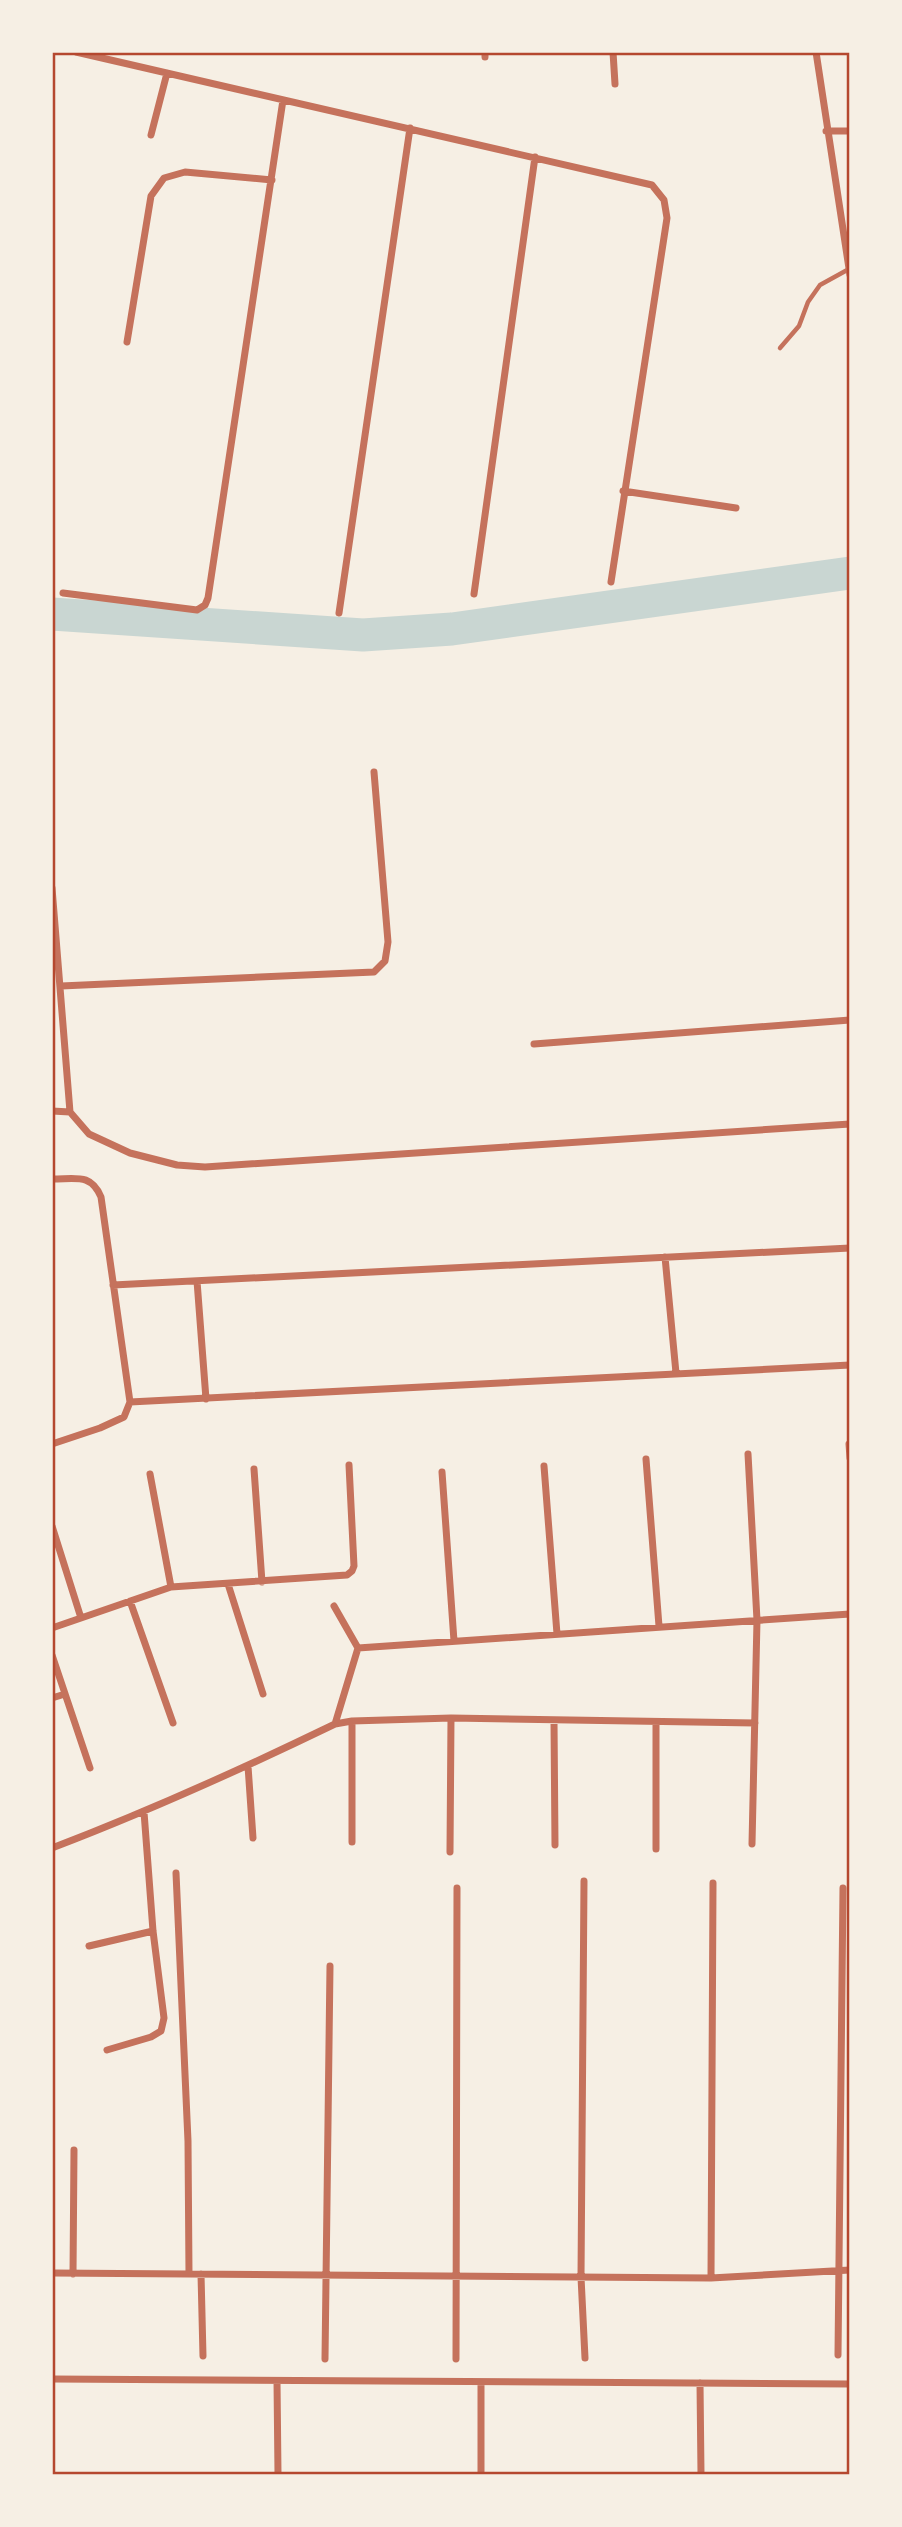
<svg xmlns="http://www.w3.org/2000/svg" width="902" height="2527" viewBox="0 0 902 2527" font-family="Rubik,sans-serif">
<rect width="100%" height="100%" fill="#f6efe4"/>
<g fill="none" stroke-linecap="round" stroke-linejoin="round">
<path stroke="#c9d6d2" stroke-width="33" d="M52,614l311,21 89,-6 398,-56"/>
<path stroke="#c5725c" stroke-width="4.5" d="M780,348l19,-22 9,-24 12,-17 29,-16"/>
<path stroke="#c5725c" stroke-width="7" d="M76,52l576,133 12,15 3,18 -56,364
M613,52l2,32
M816,52l34,223
M485,57v-5
M826,131h24
M151,135l16,-62
M127,342l24,-146 13,-18 21,-6 87,8
M623,491l113,17
M63,593l134,17 8,-5 3,-7 75,-498
M474,594l61,-437
M339,613l71,-485
M52,888l18,224
M61,986l313,-14 11,-11 3,-19 -14,-170
M534,1044l316,-24
M52,1111l18,1 19,22 41,19 47,12 28,2 645,-43
M52,1179c24,0 39,-6 49,18l29,205 -6,15 -24,11 -48,16
M665,1257l11,116
M197,1281l9,118
M113,1285l737,-37
M130,1402l720,-37
M849,1444l1,14
M748,1454l9,166 -5,224
M646,1459l13,167
M544,1466l13,168
M254,1469l8,113
M442,1472l12,169
M150,1474l21,113
M52,1526l29,92
M228,1584l35,110
M130,1601l43,122
M52,1628l119,-41 176,-12 5,-4 2,-5 -5,-101
M358,1648l492,-34
M52,1655l38,113
M52,1698l13,-4
M554,1720l1,125
M335,1724l17,-3 99,-3 304,5
M248,1766l5,72
M352,1842v-121
M52,1848c97,-37 190,-79 283,-124l23,-76 -24,-42
M656,1849v-127
M450,1852l1,-134
M176,1873l12,268 1,133
M584,1881l-3,396 4,81
M89,1946l64,-15
M107,2050l44,-13 10,-6 3,-13 -11,-87 -9,-119
M52,2273l659,5 139,-8
M73,2274l1,-124
M201,2274l2,82
M711,2278l2,-395
M838,2355l5,-467
M325,2359l5,-393
M456,2359l1,-471
M52,2379l798,5
M277,2381l1,93
M700,2383l1,91
M481,2474v-92"/>
</g>
<rect width="902" height="2527" fill="none" stroke="#f6efe4" stroke-width="108"/>
<rect x="54" y="54" width="794" height="2419" fill="none" stroke="#b5482f" stroke-width="2.5"/>
</svg>
